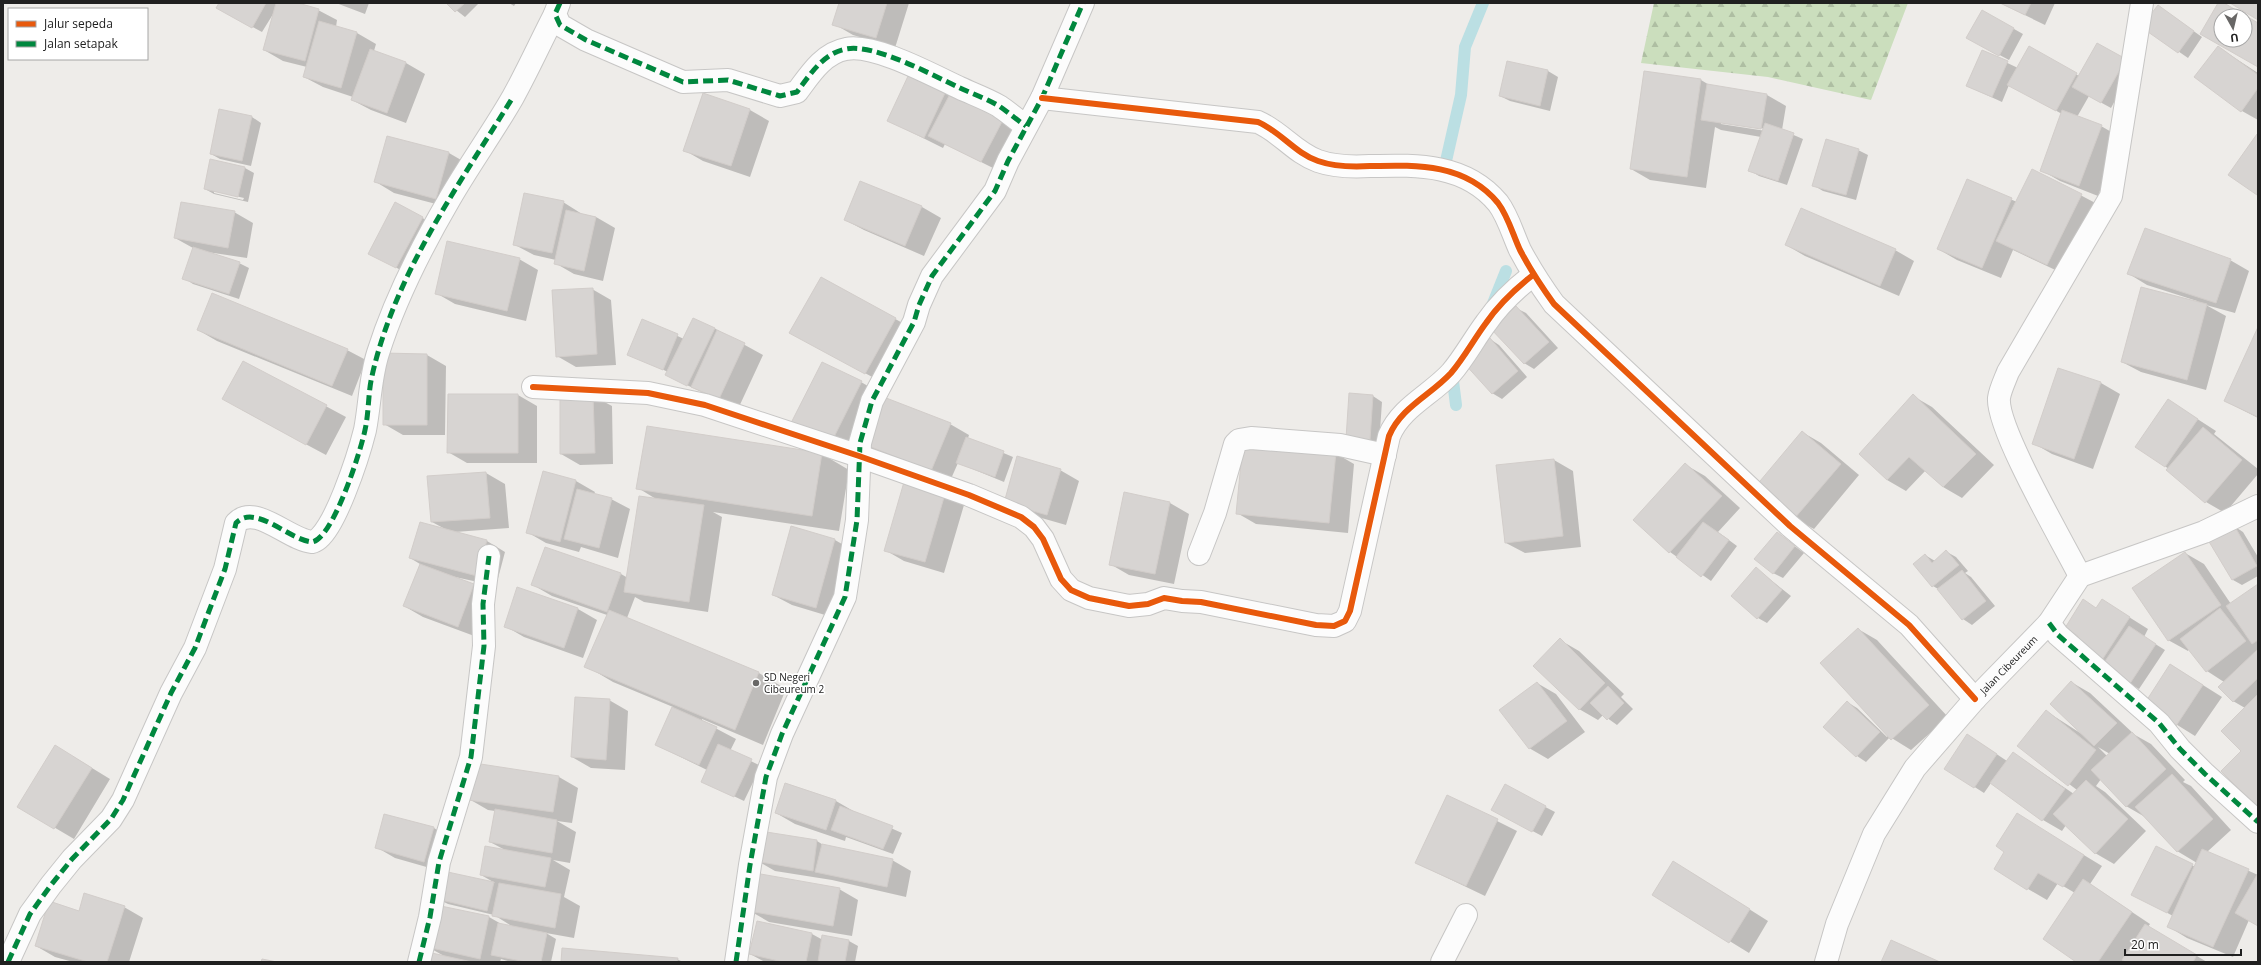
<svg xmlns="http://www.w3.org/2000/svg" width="2261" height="965" viewBox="0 0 2261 965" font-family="'Open Sans',sans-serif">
<defs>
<pattern id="forest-firs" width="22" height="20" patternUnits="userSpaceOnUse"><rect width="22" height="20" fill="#cbdebd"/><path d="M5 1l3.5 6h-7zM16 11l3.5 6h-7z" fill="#aebea2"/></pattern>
</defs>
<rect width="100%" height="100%" fill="#eeece9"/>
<path fill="url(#forest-firs)" d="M1654,3h254l-37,97 -103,-23 -127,-14z"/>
<path fill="#0003" fill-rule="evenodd" d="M220,3h74l24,7 19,10 -1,7 21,6 19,11 -2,7 32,12 19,11 -19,49 -35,-13 -19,-10 1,-3 -30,-10 -19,-10 3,-10 -24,-6 -19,-11 11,-39 -13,21 -36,-19z
M336,3h33l-4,11z
M447,3h32l-14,14z
M509,3h7l-2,3z
M840,3h69l-14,45 -42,-13 -19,-11z
M2000,3h55l-10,22z
M2158,6l44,31 -14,21 -45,-31z
M1982,11l41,23 -14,26 -32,-17z
M2218,47l40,26v47l-16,-9z
M2029,48l50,28 55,-11 -23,43 -22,-12 -12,21 24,9 19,11 -22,59 -38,-15 -19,-11 21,-56 -53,-29 -7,17 -35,-16 15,-35 36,17z
M1508,63l40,8 10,6 -8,34 -40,-10 -10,-5z
M1645,72l56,8 10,6 56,9 19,11 -4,24 21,9 -16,46 -28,-9 -10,-6 12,-33 -40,-7 -6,-3 -9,61 -56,-8 -19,-11zM1721,122l45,7v2l-45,-7z
M910,75l112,57 -21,40 -56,-28 -2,4 -54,-27z
M703,94l47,16 19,11 -19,56 -47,-16 -19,-11z
M220,110l32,7 9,6 -10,43 -31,-7 -9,-5z
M2257,135l1,1v58l-28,-19z
M388,137l61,16 19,11 -13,45 -61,-16 -18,-11z
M1858,150l10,5 -12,45 -33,-9 -10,-6z
M245,168l9,5 -6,29 -34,-8 -9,-5zM214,191l30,7 -1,2 -29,-7z
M2033,170l68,36 -35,69 -53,-25 -12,28 -44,-18 -19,-11 29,-69 50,22z
M861,182l61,25 19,11 -17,38 -60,-26 -19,-10z
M563,202l19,12 14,3 19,11 -12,53 -29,-7 -19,-11 1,-3 -22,-5 -19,-10z
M396,203l46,26 -27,49 -45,-25z
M234,212l19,11 -6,35 -40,-6 32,11 10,5 -10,31 -46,-15 -9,-6 9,-30 -18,-10z
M1786,245l109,5 19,11 -15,35 -94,-40z
M519,259l19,11 -12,51 -71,-17 -19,-11z
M2230,260l19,11 -14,42 -29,-8 20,11 -20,74 -65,-18 -19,-10 75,-61 -50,-16 -18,-11z
M822,278l93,52 -30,54 -75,-41z
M592,289l19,11 5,65 -40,2 -19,-11z
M1516,308l10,5 32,35 -24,21 -10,-6z
M643,320l41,19 30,-11 49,27 -25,54 -62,-29 -8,-8 -39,-18z
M2258,329v89l-33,-17z
M198,330l149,20 19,10 -14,36 -135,-55z
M1490,339l9,6 28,32 -25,22 -10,-6z
M427,355l19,11 -1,69h-42l-19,-11z
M244,362l102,55 -20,38 -84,-45z
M2059,369l42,14 19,11 -27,75 -41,-15 -19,-11z
M861,382l19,11 -30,60 -39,-19z
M518,395l19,11v57h-70l-19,-11z
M593,396l19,10 1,58 -33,1 -19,-11z
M1373,396l9,6 -3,43 -23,-2z
M1913,396l19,11 62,58 -32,33 -19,-11 -17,-17 -20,21 -19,-11z
M2168,400l48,31 -2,3 44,35v5l-33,39 -19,-11 -41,-36z
M950,424l19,11 -1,3 45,19 -9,25 -46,-19 -8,18 -68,-27 -19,-11z
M1802,432l19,11 38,32 -45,54 -19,-10z
M1335,453l19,11 -6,69 -92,-9 -19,-11z
M822,454l27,16 -10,61 -126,-19 9,5 -14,95 -64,-10 -9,-5 -8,21 132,55 27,16 -23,56 -61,-26v2l34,18 -6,12 31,15 -17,35 -42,-20 5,-11 -51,-25 17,-38 -60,-25 -27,-16 21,-51 -55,-19 -19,-11 88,-11 7,4 28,-79 -18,-11z
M1554,460l19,11 8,76 -56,6 -19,-10z
M1686,465l19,11 35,32 -22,24 19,14 -26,35 -41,-29 -36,-32z
M1060,470l19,11 -13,44 -42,-12z
M543,472l33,9 19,11 -1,2 17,5 19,10 -12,49 -37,-11 -2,5 -33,-9 -19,-11z
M486,473l19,11 4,44 -54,4 32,9 18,11 -9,34 -50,-11 27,10 19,11 -15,41 -54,-20 -19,-11 16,-42 -10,-6 35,-29 -13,-7 -4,-45z
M1125,493l45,10 19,11 -15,70 -45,-9 -19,-11z
M945,494l19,11 -20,68 -40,-12 -19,-11z
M2234,526l9,6 15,25v19l-16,9 -9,-5z
M792,527l43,13 19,11 -19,67 -43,-13 -19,-10z
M1777,533l27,20 -21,25 -10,-5z
M1947,552l9,5 12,14 -3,2 6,4 24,29 -23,19 -9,-6 -25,-30 -5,-3 -8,-31 10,6z
M2185,553l19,11 27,40 27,-19v221l-16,-55 3,-43 -12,-7 -9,-19 -17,-11 -18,-22 -1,2 -20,-11z
M1757,569l34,27 -24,27 -9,-5z
M578,609l19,11 -14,38 -59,-21 -19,-11z
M2097,609l24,3 27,17 -4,8 21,13 -26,39 -9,-5 -28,-25z
M1858,629l19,11 71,77 -37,33 -21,-13 -24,25 -9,-6 -32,-29 22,-25 10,6 30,29 1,-2z
M1560,640l19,11 45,43 -3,3 12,12 -16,16 -14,-10 -5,5 -19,-11z
M2171,665l51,32 -27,39 -50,-31z
M2071,682l19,11 45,42 16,9 34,36 -2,2 8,4 40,44 -24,22 51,23v50l-9,-5 -16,37 -46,-19 -18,-11 4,-11 -41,-22 60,-29 3,2 2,-4 -20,-12 -32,-34 -19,-11 -25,-27 -5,7 9,6 41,39 -32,33 -19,-11 -29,-28 -4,6 -19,-11 -52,-37 -7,10 -39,-25 32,-27 30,20 6,-8 61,41 3,-4 -58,-44 27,-35 42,27zM2098,747l12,7 -3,2z
M1537,683l19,11 29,38 -37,27 -19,-11z
M609,700l19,11 -3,59 -34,-2 -19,-11z
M74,757l36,22 -36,60 -56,-33z
M559,777l19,11 -6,35 -15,-2 19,11 -6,31 -17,-3 17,10 -6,27 16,9 -6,32 -28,-5 10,6 -5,23h-40l-10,-3 -1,3h-69l13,-6 -16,-9 61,-30 14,8 10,2 -19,-12 -46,-11 -10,-5 6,-27 51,11 -14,-8 24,-25 -15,-8 5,-31 -7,-1 -19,-11z
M786,784l50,17 19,11 47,21 -9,21 -47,-17 -1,4 -50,-17 -19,-11z
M1505,786l50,26 -13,24 -40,-21z
M1447,796l70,35 -32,65 -69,-33z
M2036,826l66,40 -12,18 60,40 -2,3 59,35h-129l-3,-69 -17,-10 -11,17 -19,-11z
M434,828l18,11 -8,33 -49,-14 -19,-11z
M761,832l56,9 8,5 67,14 19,11 -5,26 -74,-17 -57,-9 -19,-11z
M1692,873l76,48 -19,32 -96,-59z
M839,889l19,11 -6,36 -83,-14 -19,-11z
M124,907l19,11 -14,44h-56l-18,-5 -19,-11 44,-34z
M758,922l54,12 11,6 26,1 9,5 -3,16h-90l-15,-8z
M677,959l6,3h-121z"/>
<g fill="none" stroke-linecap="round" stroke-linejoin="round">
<path stroke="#bbdfe3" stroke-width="12" d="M1446,161l15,-66 4,-48 18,-44
M1492,306l14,-35
M1456,405l-3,-24 3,-10"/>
</g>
<path fill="#d7d4d2" stroke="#d2cdca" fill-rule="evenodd" d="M219,3h47l-14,25 -36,-20z
M276,3h22l21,6 -14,52 -42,-11z
M446,3h19l-10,9z
M839,3h48l-11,35 -44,-13z
M2000,3h31l-6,12z
M2218,3h6l34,20v44l-58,-33zM2221,16h24v24h-24z
M2230,3h28v17z
M2158,5l36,26 -16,22 -37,-26z
M1982,10l32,18 -15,28 -33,-18z
M319,21l38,11 -16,56 -38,-11z
M2097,43l29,16 -25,44 -29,-16z
M2029,46l48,27 -21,38 -49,-26z
M2218,46l40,29v13l-17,24 -47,-35z
M370,49l36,13 -19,51 -36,-13z
M1982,50l26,11 -16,36 -26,-11z
M1507,61l41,9 -8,36 -41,-10z
M1644,71l57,8 -14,98 -57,-8z
M909,74l37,17 -22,47 -37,-17z
M1707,84l60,10 -6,35 -60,-9z
M703,93l47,16 -19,57 -48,-15z
M950,94l53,26 -22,42 -53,-26z
M219,109l33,7 -10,45 -32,-7z
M2062,110l40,15 -23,61 -39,-15z
M1765,123l29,10 -16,48 -30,-10z
M2257,134l1,1 -1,60 -29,-20z
M387,136l62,16 -13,47 -62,-17z
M1826,139l33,10 -13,46 -34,-9z
M210,159l35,8 -7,30 -34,-8z
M2032,169l50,25 -35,71 -51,-24z
M1967,179l45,19 -30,70 -45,-19z
M860,181l62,25 -17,40 -61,-26z
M524,193l40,8 -12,52 -39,-8z
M181,202l54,9 -7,37 -54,-10z
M395,202l28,15 -27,51 -28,-14z
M1801,208l95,41 -16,37 -95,-41z
M566,210l30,7 -12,54 -30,-7z
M2145,228l86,31 -15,44 -89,-29z
M447,241l73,17 -13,53 -72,-17z
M193,247l47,15 -11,32 -47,-15z
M821,277l75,41 -31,56 -76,-41z
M2141,287l66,17 -20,76 -66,-18z
M593,288l4,66 -41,3 -4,-67z
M212,293l136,56 -16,37 -135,-56z
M1516,306l33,36 -25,22 -33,-35z
M693,318l22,10 -28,58 -22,-11z
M642,319l36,15 -15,36 -36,-15z
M2258,327v90l-34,-16z
M717,330l28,13 -26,56 -28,-12z
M1490,338l28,33 -26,23 -29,-32z
M383,353l44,1v71h-44z
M243,361l84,44 -21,40 -84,-46z
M822,362l40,19 -31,62 -40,-20z
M2058,368l43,14 -27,77 -42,-15z
M1349,393l24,2 -3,45 -24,-1z
M448,394h70v59h-71z
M1913,394l63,60 -33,33 -34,-30 -22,23 -28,-26z
M560,395h33l2,58 -35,1z
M881,396l70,27 -20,48 -70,-28z
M2168,399l30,20 -33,48 -30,-20z
M647,426l175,27 -10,63 -176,-27z
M2203,427l39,33 -37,43 -39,-33z
M1802,431l39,33 -47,55 -39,-32z
M966,437l38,14 -9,26 -39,-14z
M1243,443l93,9 -7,71 -93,-9z
M1017,456l44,13 -14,46 -43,-12z
M1554,459l9,77 -58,7 -9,-78z
M1685,463l37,33 -53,57 -36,-33z
M543,471l33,9 -16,62 -34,-9z
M486,472l4,46 -59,4 -4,-46z
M904,482l41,12 -20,68 -41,-11z
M577,489l35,9 -13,50 -35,-9z
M1124,492l46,10 -15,72 -46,-9z
M639,496l65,9 -15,97 -65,-10z
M420,522l67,18 -10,36 -68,-18z
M1703,522l26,18 -28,37 -25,-20z
M2234,525l23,41 -25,14 -24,-40z
M791,526l44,13 -19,69 -44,-13z
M1777,532l18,14 -22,28 -19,-15z
M545,547l76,26 -14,39 -76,-27z
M1946,550l13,15 -27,22 -19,-23 12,-10 7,9z
M2185,552l36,53 -53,36 -36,-53z
M420,564l54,20 -16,43 -55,-21z
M1756,567l26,23 -25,29 -26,-23z
M1962,570l24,31 -24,19 -25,-31z
M2258,584v56l-6,4 -26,-38z
M517,587l61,21 -14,40 -60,-21z
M2083,599l13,9 6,-9 28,18 -28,43 -28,-18 4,-6 -13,-8z
M2220,608l26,33 -40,31 -26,-33z
M609,610l150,62 -24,58 -151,-63z
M2129,626l27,18 -27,41 -28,-18z
M1858,628l71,77 -38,35 -71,-77z
M1560,638l45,45 -26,27 -46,-44z
M2258,649v29l-25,24 -15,-15z
M2170,664l33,21 -27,41 -33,-20z
M2071,681l46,42 -23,23 -44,-42z
M1537,682l30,39 -38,28 -30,-39z
M1608,686l16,17 -17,17 -17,-17z
M2258,694v114l-37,-37 20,-20 -20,-20z
M575,697l35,2 -4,61 -35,-3z
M1847,701l33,31 -24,25 -33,-30z
M672,707l45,20 -18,38 -44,-20z
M2046,710l50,40 -28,36 -51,-40z
M2132,732l34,37 -40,38 -35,-37z
M1967,734l30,20 -23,34 -30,-19z
M718,744l34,15 -18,38 -33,-15z
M55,745l37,23 -38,61 -37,-22z
M2013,752l52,37 -23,32 -52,-38z
M474,763l85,13 -6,36 -85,-12z
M2172,774l41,45 -36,33 -42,-45z
M2086,780l42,39 -33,35 -42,-40z
M785,783l51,17 -10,30 -51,-17z
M1505,784l41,22 -14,26 -41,-22z
M1447,795l51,24 -32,67 -51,-23z
M840,806l53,20 -10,23 -52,-19z
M495,809l62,11 -5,33 -63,-11z
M2017,813l67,42 -21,32 -25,-14 -11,17 -33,-21 10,-17 -8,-6z
M384,814l50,13 -10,35 -49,-14z
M760,831l57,9 -4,31 -58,-10z
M822,844l71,15 -6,28 -72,-15z
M485,846l66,12 -6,29 -65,-12z
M2156,846l37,18 -26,49 -36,-18z
M2202,849l47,20 -36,78 -46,-20z
M1673,861l77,48 -21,34 -77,-48z
M443,871l51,11 -7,29 -50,-12z
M755,873l85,15 -7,38 -84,-15z
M2258,873v53l-23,-13z
M2083,879l49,33 -34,50h-22l-33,-23z
M499,883l62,11 -6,34 -63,-12z
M84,893l41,13 -18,56h-19l-53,-16 14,-45 30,10z
M436,905l53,11 -9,43 -53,-12z
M757,921l55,12 -6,29h-23l-34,-8z
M498,923l49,10 -6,29h-15l-35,-7z
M2145,924l52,31 -4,7h-68l-3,-2z
M822,935l27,5 -4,22h-27z
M1891,940l49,22h-59z
M562,948l116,10 -1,4h-116z
M432,953l40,9h-42z
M262,959l15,3h-16z"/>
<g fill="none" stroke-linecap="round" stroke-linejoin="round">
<g stroke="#c7c6c5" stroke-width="24">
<g id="minor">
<path d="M559,3l-4,11 5,11 26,15 97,42 45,-2 52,16 17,-4c12,-16 26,-39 49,-43 28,-6 88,27 114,39 13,6 27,11 39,18 9,6 18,14 27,20"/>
<path d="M1042,98l216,24c23,10 37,31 60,39 17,6 35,6 52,5 46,-1 95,-3 128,37 10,13 15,32 22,47 10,19 21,36 34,54l236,222 119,99 66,74"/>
<path d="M533,387l115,6 57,12 154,51 110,39 52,22 13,10 9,12 18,40 10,11 18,8 40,8 19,-2 16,-6 18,3 19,1 115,23 18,1 11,-5 5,-10 39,-175c12,-29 42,-41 62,-63 13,-15 23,-34 35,-50 13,-19 29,-34 47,-48"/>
<path d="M1199,554l16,-41 20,-69 4,-4 12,-2 89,7 45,10"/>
<path d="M2080,576c-16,-32 -84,-148 -81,-178 1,-8 6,-18 9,-26l103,-176 31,-193"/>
<path d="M2049,623l9,12 101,88 21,26 25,25 53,48"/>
<path d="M8,962l22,-48 21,-29 21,-26 39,-40 12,-19 48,-107 24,-45 30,-79 11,-46c19,-20 53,17 76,19 21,-3 48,-92 53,-112 5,-26 5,-52 13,-77 17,-54 43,-105 71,-153 20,-35 44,-68 64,-103 15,-27 28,-56 42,-83"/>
<path d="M419,962l11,-45 9,-55 32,-105 13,-111 -1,-42 6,-48"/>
<path d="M736,962l14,-97 16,-88 16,-43 63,-137 12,-77 3,-77 12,-42 42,-79 5,-17 13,-29 63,-85 13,-30 34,-63 41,-95"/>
<path d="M1442,962l24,-47"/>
<path id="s1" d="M1826,962l11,-38 37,-90 41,-66 60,-69 74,-76 31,-47 124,-44 54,-26"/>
</g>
</g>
<use href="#minor" stroke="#fcfcfc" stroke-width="22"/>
<path stroke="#00873e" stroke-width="5" stroke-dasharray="10 5" stroke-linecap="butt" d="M560,3l-5,11 5,11 26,15 97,42 45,-2 52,16 17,-4c12,-16 26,-39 49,-43 28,-6 88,27 114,39 13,6 27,11 39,18 9,6 18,14 27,20
M2049,623l9,12 101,88 21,26 25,25 53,48
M8,962l22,-48 21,-29 21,-26 39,-40 12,-19 48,-107 24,-45 30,-79 11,-46c19,-20 53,17 76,19 21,-3 49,-92 53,-112 4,-18 3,-37 7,-54 23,-103 87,-191 141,-279
M419,962l11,-45 9,-55 32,-105 13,-111 -1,-42 6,-48
M736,962l14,-97 16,-88 16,-43 63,-137 12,-77 3,-77 12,-42 42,-79 5,-17 13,-29 63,-85 13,-30 34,-63 41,-95"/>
<g stroke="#fff" stroke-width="8">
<path id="cycleway" d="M1042,98l216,24c23,10 37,31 60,39 17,6 35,6 52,5 46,-1 95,-3 128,37 10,13 15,32 22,47 10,19 21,36 34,54l236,222 119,99 66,74
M533,387l115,6 57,12 154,51 110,39 52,22 13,10 9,12 18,40 10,11 18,8 40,8 19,-2 16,-6 18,3 19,1 115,23 18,1 11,-5 5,-10 39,-175c12,-29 42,-41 62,-63 13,-15 23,-34 35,-50 13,-19 29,-34 47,-48"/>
</g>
<use href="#cycleway" stroke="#e8590c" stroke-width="6"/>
</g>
<circle fill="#686766" stroke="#fff" stroke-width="1.5" cx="756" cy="683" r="4"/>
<g text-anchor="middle" stroke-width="3.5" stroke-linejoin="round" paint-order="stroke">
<g font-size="10" fill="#202020" stroke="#fff">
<text dy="4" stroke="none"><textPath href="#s1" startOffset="354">Jalan Cibeureum</textPath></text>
</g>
<g font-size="10" fill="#202020" stroke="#fff" text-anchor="start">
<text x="764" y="681">SD Negeri<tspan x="764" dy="12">Cibeureum 2</tspan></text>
</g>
</g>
<rect width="2261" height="965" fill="none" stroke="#202020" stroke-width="8"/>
<rect x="8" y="8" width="140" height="52" fill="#ffffff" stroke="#a6a6a6"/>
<rect x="16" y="21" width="20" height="6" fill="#e8590c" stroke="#a6a6a6"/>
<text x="44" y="28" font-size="12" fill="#202020">Jalur sepeda</text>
<rect x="16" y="41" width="20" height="6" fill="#00873e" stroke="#a6a6a6"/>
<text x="44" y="48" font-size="12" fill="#202020">Jalan setapak</text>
<g transform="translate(2233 28) rotate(172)"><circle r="19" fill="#ffffff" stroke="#a6a6a6"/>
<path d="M0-3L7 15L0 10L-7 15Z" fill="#686766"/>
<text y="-6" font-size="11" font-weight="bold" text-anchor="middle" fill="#202020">U</text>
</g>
<path d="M2125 949v6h116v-6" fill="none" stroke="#202020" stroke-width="2"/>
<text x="2131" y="949" font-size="12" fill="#202020" stroke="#ffffff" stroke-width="3" paint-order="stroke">20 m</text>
</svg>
